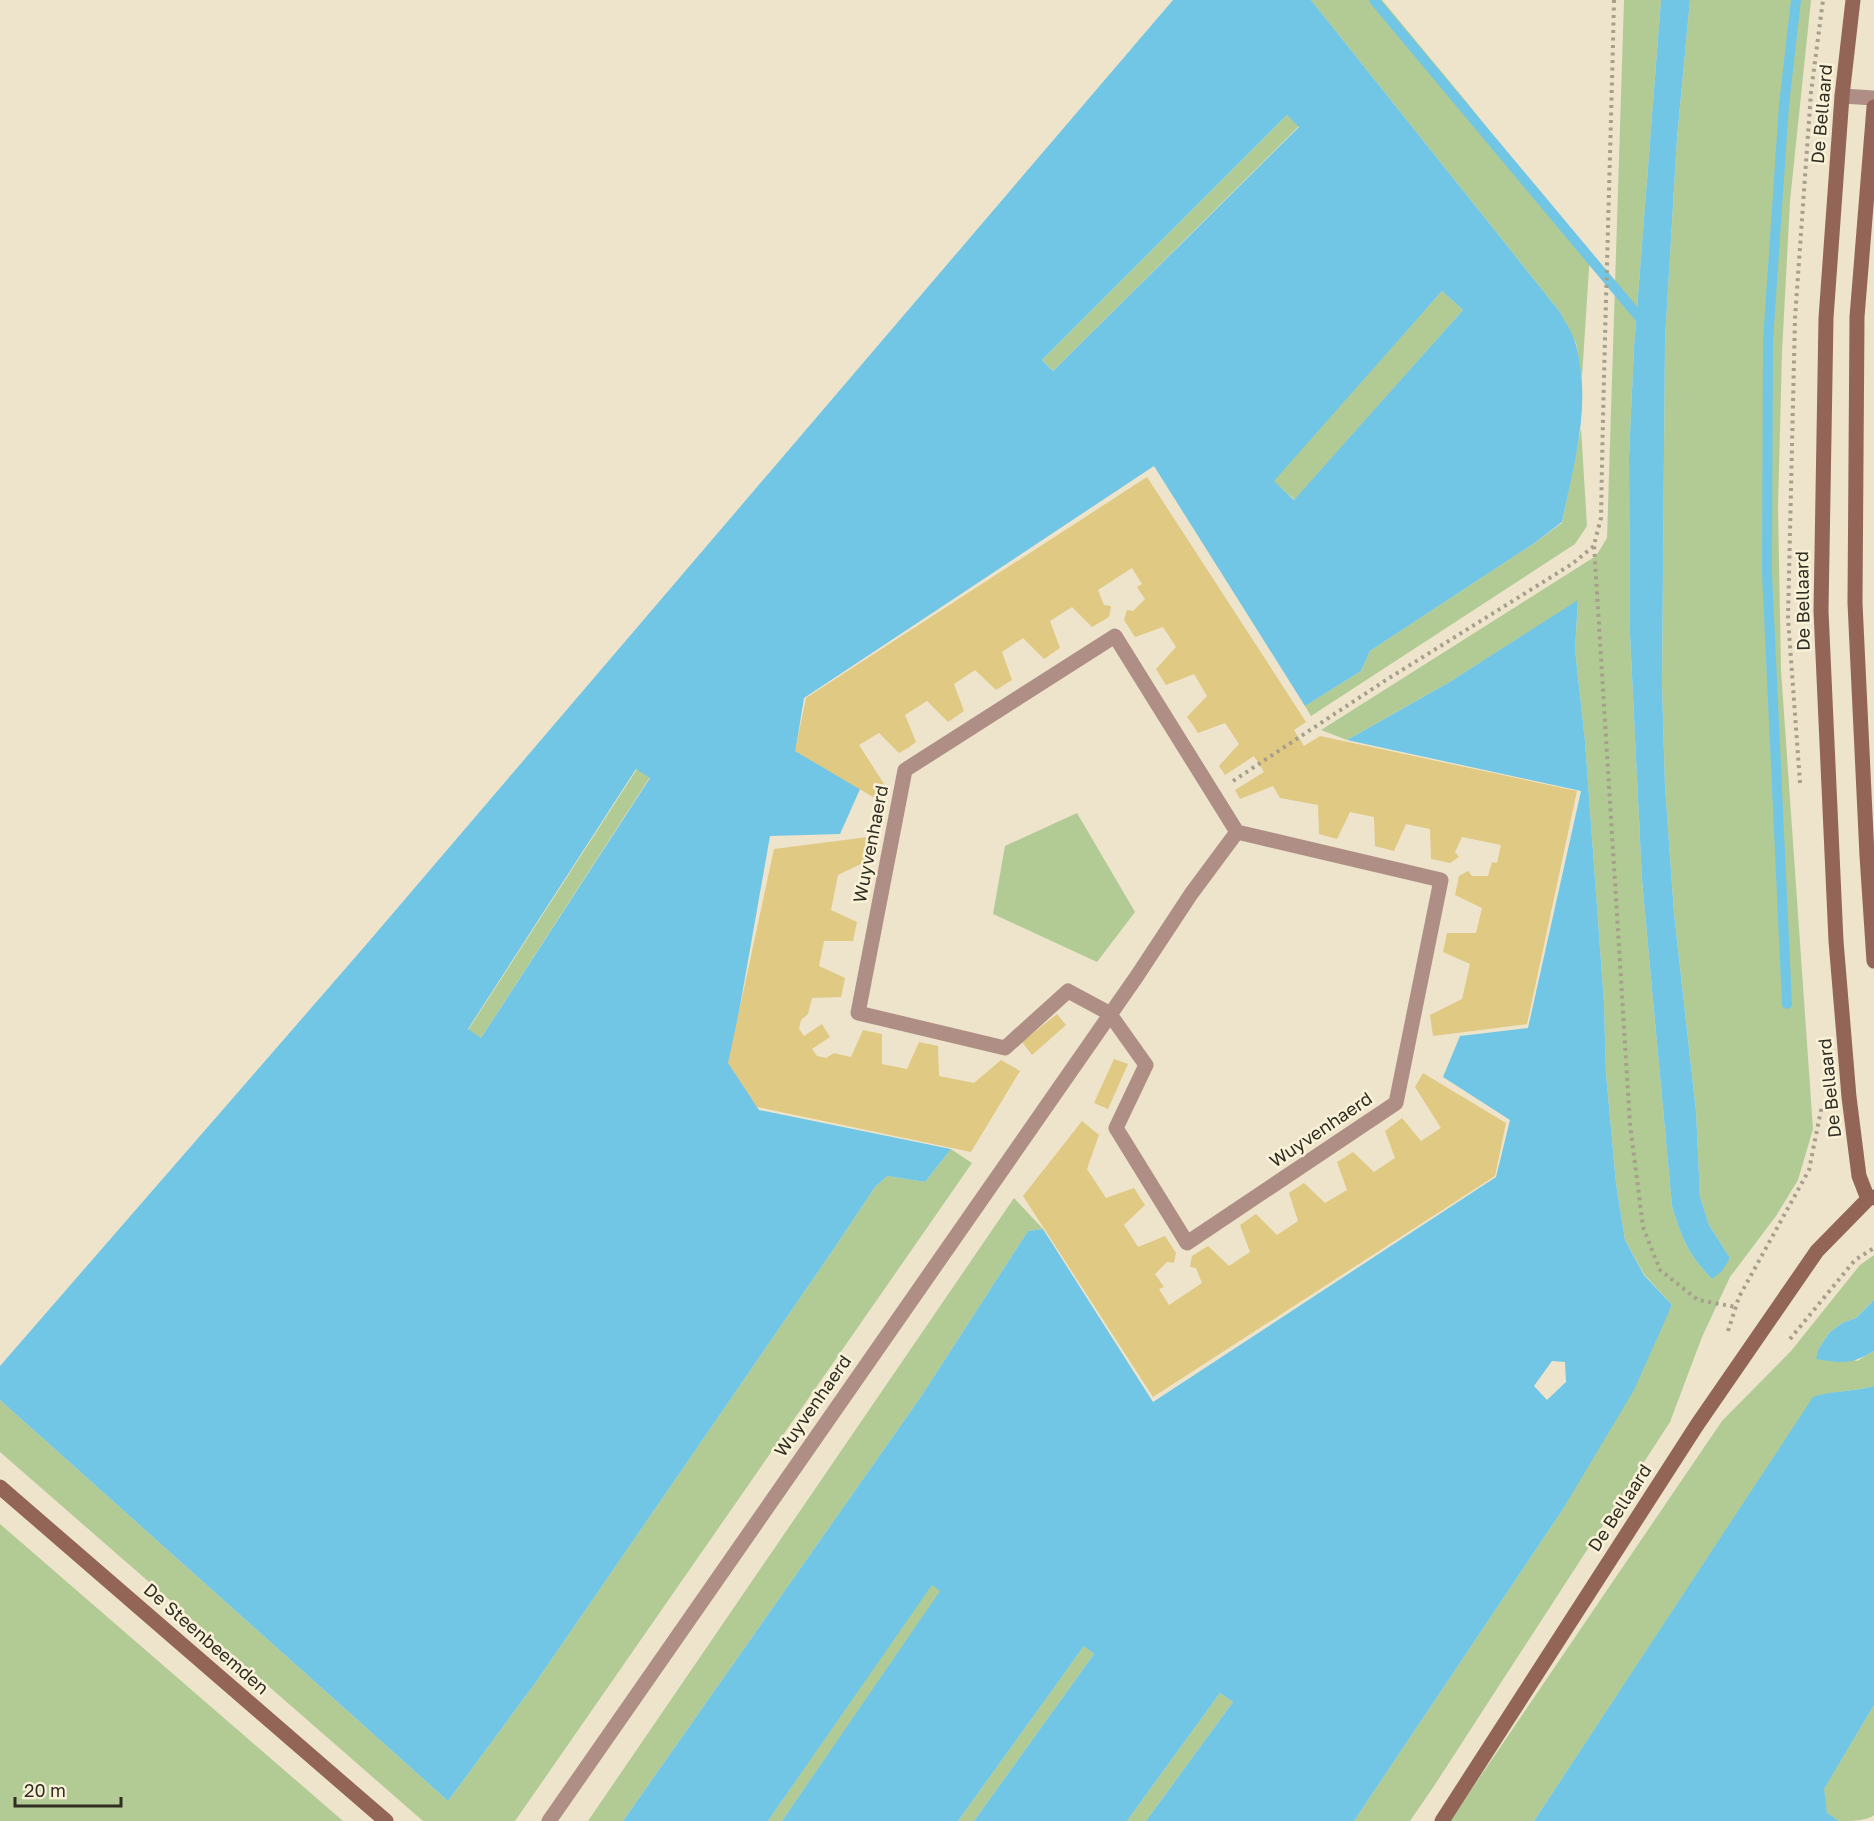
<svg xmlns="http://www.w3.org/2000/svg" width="1874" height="1821" viewBox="0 0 1874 1821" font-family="'Golos Text',sans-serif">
<rect width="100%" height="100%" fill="#ede4cb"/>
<path fill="#b2cb94" d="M1311,0h71l87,105 105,133 16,15 -8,124 -6,-34 -16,-31z
M1624,0h37l-27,347 -5,109 1,179 12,245 30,326c10,33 16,48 40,73l18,-21 -21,-33 -9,-28 -4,-86 -22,-198 -9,-127 -3,-101 3,-345 12,-202 13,-138h121l-21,201 -8,152 -4,154 3,163 32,459 -15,51 -22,36 -46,61 -28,60 -32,85 -236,364 -24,35h-56l209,-312 109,-204 -28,-31 -19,-34 -9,-57 -10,-109 -2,-71 -19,-262 -10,-92 3,-48 -130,82 -101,57 -26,-10 275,-174 11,-18z
M1287,115l12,11 -246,245 -11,-11z
M1442,291l21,19 -168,190 -22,-19z
M1581,428l6,98 -12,18 -264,172 -6,-10 56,-35 9,-20 166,-109 26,-19z
M637,769l13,8 -169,261 -13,-8z
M1077,813l58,99 -38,50 -104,-48 12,-68z
M951,1149l21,14 -457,658h-92l-423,-369v-52l448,401 88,-119 295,-429 44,-66 12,-11 38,6z
M1014,1198l29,31 -15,2 -108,167 -297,423h-35z
M1874,1255v45l-18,18 -14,5 -13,10 -10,15 38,13 17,-10v35c-21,6 -41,4 -61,12l-279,423h-84l272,-400 69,-70 69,-86z
M0,1524l343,297h-343z
M932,1584l9,7 -159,230h-14z
M1084,1646l10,8 -120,167h-16z
M1220,1693l13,9 -87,119h-19z
M1874,1705v110c-7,6 -24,6 -34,6 -5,-1 -10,-6 -13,-8l-4,-23z"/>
<path fill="#72c6e5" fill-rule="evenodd" d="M1173,0h138l249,312c5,10 13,21 16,33 16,59 -2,119 -14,177l-26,20 -166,109 -9,20 -56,35 -151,-240 -350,232 -8,49 65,40 -21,47 -70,2 -40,227 29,47 192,39 -26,33 -38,-6 -12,11 -44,66 -295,429 -88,119 -448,-401v-34l365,-420zM1287,115l12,12 -246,244 -11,-11zM1442,291l21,19 -169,190 -20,-19zM636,769l14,9 -169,260 -13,-9z
M1661,0h29l-13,138 -12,202 -3,345 3,101 9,127 22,198 4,86 9,28 21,33 -8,13 -10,8c-24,-25 -30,-40 -40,-73l-30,-326 -12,-245 -1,-179 5,-109z
M1578,600l-3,49 10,92 19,262 2,71 10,109 9,57 19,35 28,30 -38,85 -71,119 -209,312h-208l87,-119 -13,-9 -93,128h-153l120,-167 -10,-8 -126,175h-176l158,-230 -8,-6 -164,236h-145l297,-423 108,-167 15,-2 110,173 343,-225 14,-57 -67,-43 17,-41 68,-8 53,-237 -234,-51 101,-57zM1552,1361l13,1 1,20 -19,18 -13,-14z
M1874,1300v51c-23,14 -32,12 -58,8l3,-11 10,-15 13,-10 14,-5z
M1874,1386v319l-50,84 3,24 12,8h-305l279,-424c20,-7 40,-5 61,-11z"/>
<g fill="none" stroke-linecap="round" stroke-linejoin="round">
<path stroke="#72c6e5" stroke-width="10" d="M1374,0l271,324
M1787,1004l-20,-432 1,-231 16,-236 12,-105"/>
</g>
<path fill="#dfc983" d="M1147,477l159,245 -12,8 10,16 16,-10 257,55 -50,233 -94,12 -3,-21 32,-16 8,-35 -27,-12 4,-19h29l6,-25 -27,-13 4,-19 9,-5 4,5h16l4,-14 5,1 4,-18 -39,-8 -7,15 4,5 -9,6 -9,-2 -10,-2 -1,-30 -24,-5 -12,27 -19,-5 -1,-29 -24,-5 -13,27 -18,-5 -1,-29 -38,-7 -7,-12 -33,13 -5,-9 29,-18 -10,-16 -29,19 -6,-9 20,-22 -14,-21 -27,10 -5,-8 -6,-8 20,-21 -13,-22 -28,11 -10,-16 20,-22 -13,-20 -28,10 -11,-17 3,-10 6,1 12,-12 -8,-12 5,-3 -10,-16 -34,22 6,15 7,1 -2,11 -17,10 -20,-20 -22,14 10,27 -16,11 -21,-21 -21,14 10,28 -16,10 -21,-20 -21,14 10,27 -16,11 -21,-21 -22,14 11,27 -8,6 -9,5 -20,-20 -20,12 27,42 -8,13 -83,-49 11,-53z
M868,837l3,22 -33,16 -7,35 26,12 -4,19h-29l-5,25 26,12 -4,19 -29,1 -4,16 -7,6 -2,9 5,7 18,-12 8,13 -18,12 5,7 9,2 8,-5 17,4 12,-27 19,4v30l25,5 12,-27 19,4 1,30 35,7 27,-23 19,11 -49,81 -214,-45 -29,-44 46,-214z
M1057,1014l9,11 -34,30 -10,-13z
M1114,1059l14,5 -20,45 -14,-6z
M1423,1073l83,50 -11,53 -342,221 -130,-201 59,-75 17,14 -12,34 19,29 28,-10 11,17 -21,20 14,22 27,-11 11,17 -2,10 -7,-1 -12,12 9,13 -5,2 10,16 33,-22 -6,-15 -6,-1 2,-11 16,-10 21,20 21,-14 -10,-27 16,-11 21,21 21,-14 -9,-28 15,-10 21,20 22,-13 -10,-28 16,-10 21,20 21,-14 -10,-27 17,-13 19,23 20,-13 -26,-41z"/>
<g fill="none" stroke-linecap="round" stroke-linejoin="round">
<path stroke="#a69f8c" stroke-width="4" stroke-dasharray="3 4.5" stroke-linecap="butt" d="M1614,0c-4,173 -10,345 -13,518l-7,27 36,579 13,103 17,43 38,30 38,7
M1233,781l153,-101 186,-116 22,-18
M1800,783l-12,-165 7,-300 16,-226 12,-92
M1728,1331l11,-34 70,-127 13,-65
M1790,1339l65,-79 19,-12"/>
<path stroke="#af8f85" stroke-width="15" d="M1842,96l32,2
M1115,636l122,196 204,48 -45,223 -209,140 -71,-115 30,-63 -37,-52 -41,-22 -63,57 -147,-35 47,-243z
M549,1821l588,-845 54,-82 46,-62"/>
<path stroke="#936557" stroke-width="15" d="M1853,0l-11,96 -16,222 -5,293 15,330 13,156 10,79 9,23
M1874,107l-17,210 -2,286 12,253 7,105
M0,1487l386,334
M1442,1821l255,-396 120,-174 51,-52 6,-2"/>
</g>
<g text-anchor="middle" stroke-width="5" stroke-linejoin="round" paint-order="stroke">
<g font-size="18" fill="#302d23" stroke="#faf2d8">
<text transform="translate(1822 114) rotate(-85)" y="6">De Bellaard</text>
<text transform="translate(1803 601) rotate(-91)" y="6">De Bellaard</text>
<text transform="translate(871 844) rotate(-79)" y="6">Wuyvenhaerd</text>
<text transform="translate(1830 1088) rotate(-96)" y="6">De Bellaard</text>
<text transform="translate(1321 1130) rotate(-34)" y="6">Wuyvenhaerd</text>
<text transform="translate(813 1406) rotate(-55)" y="6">Wuyvenhaerd</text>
<text transform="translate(1620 1508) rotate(-57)" y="6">De Bellaard</text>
<text transform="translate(206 1639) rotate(41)" y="6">De Steenbeemden</text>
</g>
</g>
<path d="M15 1797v9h106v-9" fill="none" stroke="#302d23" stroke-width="3"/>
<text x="24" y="1797" font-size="18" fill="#302d23" stroke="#faf2d8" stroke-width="4.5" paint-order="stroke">20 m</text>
</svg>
